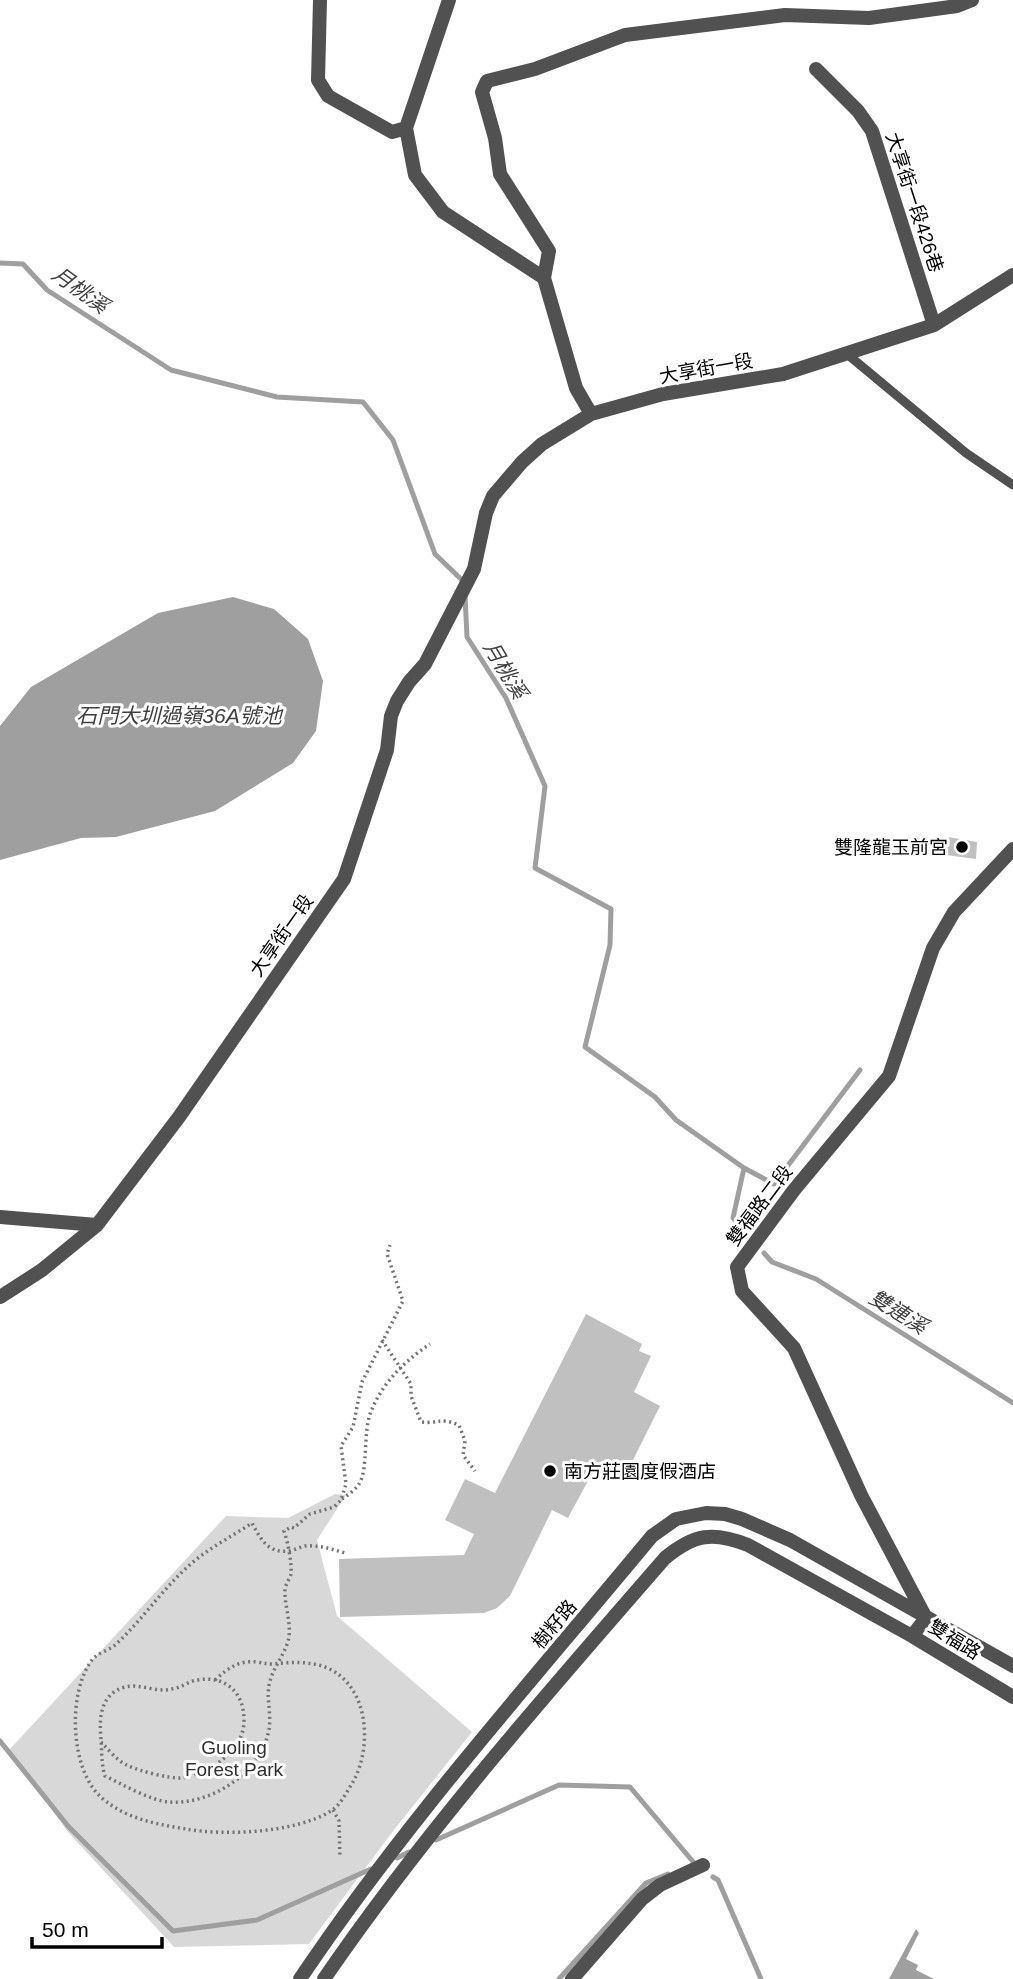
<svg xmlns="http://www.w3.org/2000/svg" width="1013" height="1979" viewBox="0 0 1013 1979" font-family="Helvetica,'Noto Sans TC',sans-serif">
<rect width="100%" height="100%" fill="#fff"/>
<path fill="#d8d8d8" d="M335,1494l11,1 -29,45 20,76 135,116 -82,103 -81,109 -135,3 -106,-115 -59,-82 217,-234 62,2z"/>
<path fill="#9f9f9f" d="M233,597l41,12 34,30 15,42 -7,50 -23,32 -78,48 -99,26 -35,1 -81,22v-134l31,-39 127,-74z
M916,1929l3,4 -13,26 12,6 -2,5 18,9h-45z"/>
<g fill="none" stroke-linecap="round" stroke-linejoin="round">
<path stroke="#9f9f9f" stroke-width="5" d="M0,263l23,1 24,26 124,80 106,27 86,5 30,38 42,114 30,29
M465,596l2,41 39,61 39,88 -10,82 76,41 -1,36 -25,102 70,50 21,23 68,48 30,16 86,-114
M744,1168l-11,50 12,13
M764,1253l8,9 44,17 197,124
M0,1741l68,85 105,105 84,-11 114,-51
M436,1840l123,-55 71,2 65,77
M397,1858l12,-6
M713,1877l5,3 43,99
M559,1979l87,-96 22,-9"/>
</g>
<path fill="#c0c0c0" d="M948,837l29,5 -1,17 -30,-4z
M586,1314l56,30 -3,7 12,5 -17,36 26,14 -36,72 -27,-14 -29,54 -16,-8 -42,86 -13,12 -13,5 -144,4 -1,-58 125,-4 10,-21 -29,-14 20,-41 30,14z"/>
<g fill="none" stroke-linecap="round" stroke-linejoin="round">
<path stroke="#737373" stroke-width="3.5" stroke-dasharray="2 3.5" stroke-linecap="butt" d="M382,1340l29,44v12l10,26c18,2 18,-5 38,3l6,16 -2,14 12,16
M342,1499c6,-4 13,-9 17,-15 10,-15 3,-54 13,-75 12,-28 34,-49 58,-65
M215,1680c13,-12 24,-20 42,-18 6,1 10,2 16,2 17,-2 36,-3 52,3 44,17 48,79 28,115 -6,9 -12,23 -22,29 -36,22 -105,25 -145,18 -30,-5 -60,-10 -84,-31 -32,-27 -35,-105 -10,-138 5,-7 15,-9 22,-14 30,-27 52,-63 84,-88 17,-13 36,-23 54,-35 8,15 16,31 37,28 6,-1 11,-4 16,-5 14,-1 27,3 40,7
M101,1742c8,8 17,20 28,24 10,5 42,13 52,12 27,-4 62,-26 63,-56 1,-29 -18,-47 -47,-42 -8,1 -16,8 -25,9 -15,4 -33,-6 -47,-2 -25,7 -26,31 -24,52 1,13 0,24 4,37 17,8 46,25 64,26 42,3 89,-28 99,-68 5,-18 -3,-36 2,-53 4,-15 16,-28 19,-44 2,-16 -5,-33 -4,-48 1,-6 5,-10 6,-15 1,-12 -3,-31 -7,-43l7,-4 3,1 16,-14 24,-7 7,-7 5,-16 -5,-38 12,-19 9,-45 41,-81 -16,-47 3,-9
M333,1810l6,11 1,37"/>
<path stroke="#515151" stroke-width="9" d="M847,354l119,99 47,32"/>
<path stroke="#515151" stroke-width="14" d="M320,0l-2,80 10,16 64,36 14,-4
M449,0l-43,128 9,47 28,37 101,66 32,110 15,26
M816,69l42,42 14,20 62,194
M544,278l5,-27 -49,-77 -5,-36 -13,-46 5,-11 48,-12 90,-34 160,-20 84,3 88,-12 15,-6
M0,1217l97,8
M0,1297l42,-27 55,-45 82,-108 165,-238 43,-129 4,-34 6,-15 12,-19 16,-18 49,-95 12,-56 7,-17 29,-34 20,-18 49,-30 72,-20 120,-20 151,-49 79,-50
M912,1636l14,-18 -65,-123 -67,-147 -52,-57 -5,-24 57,-77 95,-114 44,-128 21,-36 59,-63
M300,1979c105,-157 232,-298 352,-443l24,-17 30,-6 19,1 17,5 48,21 223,126
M324,1979c102,-149 223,-285 341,-421 29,-24 48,-27 83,-13l164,91 101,61
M572,1979l70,-80 18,-14 43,-20"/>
</g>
<g fill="#000" stroke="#fff" stroke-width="2.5">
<circle cx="962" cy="847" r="7"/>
<circle cx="550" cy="1471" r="7"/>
</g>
<g text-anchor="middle" stroke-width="6" stroke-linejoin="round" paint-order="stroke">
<g font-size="19" fill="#000" stroke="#fff">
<text transform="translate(915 202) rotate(72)" y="7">大享街一段426巷</text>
<text transform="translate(706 368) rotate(-10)" y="7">大享街一段</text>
<text transform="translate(281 935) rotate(-55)" y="7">大享街一段</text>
<text transform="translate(759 1205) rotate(-53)" y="7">雙福路二段</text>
<text transform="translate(554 1624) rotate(-50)" y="7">樹籽路</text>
<text transform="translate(955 1639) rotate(32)" y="7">雙福路</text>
</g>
<g font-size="19" fill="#000" stroke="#fff" text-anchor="end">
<text x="948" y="854">雙隆龍玉前宮</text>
<text x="564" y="1478" text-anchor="start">南方莊園度假酒店</text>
</g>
<g font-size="19" fill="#2f2f2f" stroke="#fff">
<text x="234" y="1754">Guoling<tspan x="234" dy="22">Forest Park</tspan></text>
</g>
<g font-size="21" font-style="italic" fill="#404040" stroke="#fff">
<text transform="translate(80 290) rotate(36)" y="7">月桃溪</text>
<text transform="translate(505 670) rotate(59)" y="7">月桃溪</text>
<text x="179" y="723">石門大圳過嶺36A號池</text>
<text transform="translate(898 1312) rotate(32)" y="7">雙連溪</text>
</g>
</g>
<path d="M32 1937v10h130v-10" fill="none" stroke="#000000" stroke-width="3.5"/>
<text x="42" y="1937" font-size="21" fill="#000000" stroke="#ffffff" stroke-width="5" paint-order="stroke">50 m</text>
</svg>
